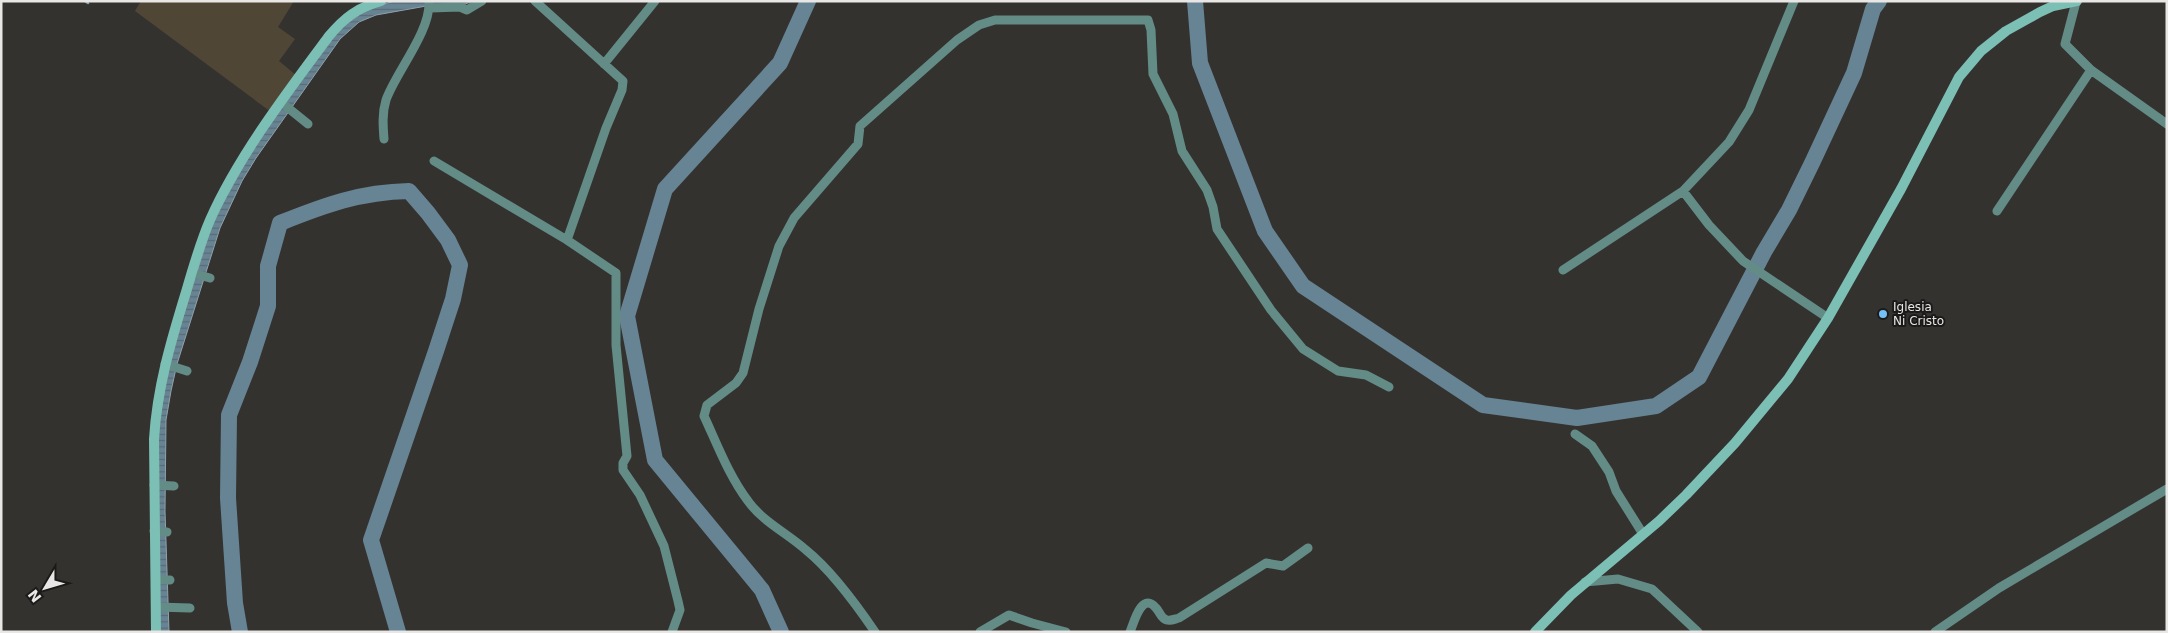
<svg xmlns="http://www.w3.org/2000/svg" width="2168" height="633" viewBox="0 0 2168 633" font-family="'DejaVu Sans',sans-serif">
<defs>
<pattern id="water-rules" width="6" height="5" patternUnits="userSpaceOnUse" patternTransform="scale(1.25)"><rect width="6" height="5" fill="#678494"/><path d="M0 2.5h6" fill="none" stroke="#5a6b74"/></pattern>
</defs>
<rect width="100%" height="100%" fill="#34322f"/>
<path fill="#504635" d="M141,1h153l-16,26 17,12 -16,22 18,15 -26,36 -136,-101z"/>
<path fill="url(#water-rules)" stroke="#8ea2ad" d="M395,1h79l-9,3 -33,1 -56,10 -17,7 -19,17 -84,119 -14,23 -22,47 -43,136 -6,27 -5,29 -1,91 4,121h-10l-3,-190 13,-81 44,-140 41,-74 80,-114 35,-25z"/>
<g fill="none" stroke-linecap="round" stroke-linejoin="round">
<path stroke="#8ea2ad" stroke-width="2.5" d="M85,1l3,2"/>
<path stroke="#678494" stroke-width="16" d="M1195,1l5,62 65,168 38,55 180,119 94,13 79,-12 43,-29 65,-125 25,-42 24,-49 41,-88 19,-64 6,-8
M240,632l-5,-29 -7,-105 1,-83 21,-53 18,-56v-40l12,-43c45,-18 80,-31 129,-32l19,22 20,27 12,25 -7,34 -17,52 -65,189 27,92
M781,632l-19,-42 -107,-130 -28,-144 38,-127 115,-126 28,-62"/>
<path stroke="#638c86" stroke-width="9" d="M2076,2l-11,42 26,26 76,54
M430,8l30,-1 7,3 15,-9
M604,64l51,-63
M282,103l26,21
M384,139c-1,-13 -2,-26 2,-39 10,-28 45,-69 43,-99
M434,161l133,79 39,-112 16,-38 1,-9 -88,-80
M1683,191l26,34 34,36 85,57
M1997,211l94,-141
M567,240l49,33v72l11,111 -4,7v7l17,25 24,51 14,55 2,9 -8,22
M1563,270l120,-79 46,-49 20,-32 45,-109
M192,273l18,5
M165,364l22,7
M1575,434l17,12 17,26 7,19 27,43
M154,485l20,1
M154,531l13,1
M156,580h14
M1585,582l33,-3 34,10 46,43
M157,607l33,1
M875,632c-19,-28 -43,-61 -69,-82 -19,-17 -43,-28 -58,-49 -19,-25 -31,-57 -44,-85l3,-11 29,-22 7,-10 16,-64 20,-63 15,-28 64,-74 2,-18 97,-86 22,-15 16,-5h153l3,10 2,44 20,40 9,37 25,39 6,17 4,22 54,81 32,39 35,22 28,4 23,12
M980,632l29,-17 23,8 34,9
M1130,632c4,-10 12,-41 26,-24 4,4 5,11 11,12 4,1 8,-1 12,-2l87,-55 17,3 25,-18
M1935,632l64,-44 168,-99"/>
<path stroke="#7cbfb5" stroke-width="10" d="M156,632l-2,-193c3,-51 17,-98 32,-147 7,-24 14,-49 24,-72 27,-62 78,-129 119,-184 16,-19 28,-28 52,-35
M1535,632l36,-37 88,-74 27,-26 49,-52 53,-64 40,-61 73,-129 58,-112 22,-26 25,-20 34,-19 13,-6 24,-5"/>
</g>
<circle fill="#75c0f6" stroke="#1b1a19" stroke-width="2" cx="1883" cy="314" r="5"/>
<g text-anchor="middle" stroke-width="4" stroke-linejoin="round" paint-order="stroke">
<g font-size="12" fill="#e9e7e6" stroke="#1b1a19" text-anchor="start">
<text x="1893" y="311">Iglesia<tspan x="1893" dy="14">Ni Cristo</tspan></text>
</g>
</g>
<rect width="2168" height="633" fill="none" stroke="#e9e7e6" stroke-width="5"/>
<g transform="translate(45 588) rotate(232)" stroke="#1b1a19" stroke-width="4" paint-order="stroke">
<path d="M0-4L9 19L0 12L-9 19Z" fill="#e9e7e6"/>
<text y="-8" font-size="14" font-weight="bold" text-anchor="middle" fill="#e9e7e6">N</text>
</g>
</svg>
